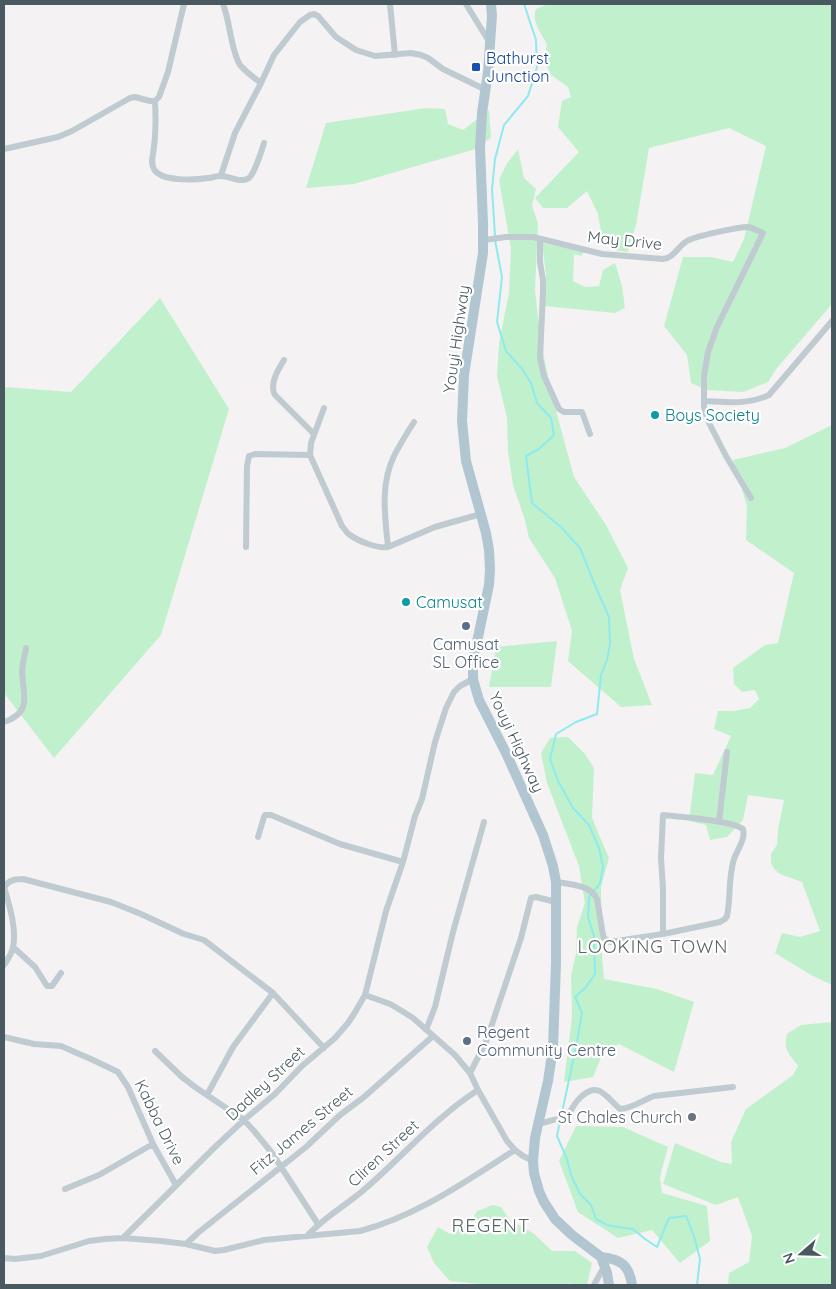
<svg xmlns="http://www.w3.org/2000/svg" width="836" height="1289" viewBox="0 0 836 1289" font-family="Quicksand,sans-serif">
<rect width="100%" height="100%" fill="#f4f2f2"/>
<path fill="#c1f1cc" d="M548,4h284v300l-55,64 -9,14 -25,10 -36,-2 -16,-7 -4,-28 -23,-29 19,-69h28l22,5 11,-23 22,-93 -37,-18 -80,20 -13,77 -8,27 -14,-2 -11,-7 -5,-29 -11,-23 -20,17h-24l-8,-10 44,-46 -21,-25 4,-26 9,-4 -3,-10 -17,-12 -7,-15 3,-16c-6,-11 -16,-23 -11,-35z
M426,108l19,1 3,15 15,6 26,-20 2,28 -19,12 -118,34 -48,4 20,-65z
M518,149l6,29 12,11 -4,16 6,19 -3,67 6,51 11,54 22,81 32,48 22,43 -8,22 14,69 18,46 -31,2 -53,-46 4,-30 -17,-53 -26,-40 -4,-18 -12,-35 -5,-34 -1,-33 -10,-42 2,-33 10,-50 2,-44 -12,-69 7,-15z
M542,243l42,9 -3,4 -7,-2 -1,27 12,6 14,-1 4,-16 12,-7 7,23 3,22 -10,5 -70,-7 1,-32z
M160,298l69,111 -68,226 -107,123 -50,-65v-306l67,5z
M832,425v560l-21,-10 -36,-22 7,-20 18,4 20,-6 -18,-49 -22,-8 -6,-5 -3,-6v-9l6,-9 1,-15 6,-30 -36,-5 -5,25 -16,17 -17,3 -4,-15 -17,-4 6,-48 18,2 18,-39 -17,-7 4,-18h16l16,-3 9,-9 -4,-9 -13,2 -8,-8 -1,-16 32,-23 13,-2 16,-70 -48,-33 1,-34 -14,-46 52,-12z
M557,641l-6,46h-62l7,-40z
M568,737l17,17 9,14 -2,50 17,40 -8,29 1,70 2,22 53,10 37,13 -20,70 -55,-28 -15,6 -11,27 -29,5 8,-65 -1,-42 5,-21 1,-27 8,-24 -6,-37 -32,-83 -6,-30 9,-15z
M832,1022v263h-104l1,-12 20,-11 3,-26 -14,-39 -22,8 -53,-21 12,-41 46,19 11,2 -1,-22 15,-33 47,-34 5,-9c-9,-13 -15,-15 -11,-32l14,-9z
M576,1126l47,1 45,20 -8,30 2,16 45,13 3,35 -30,22 -28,-33 -34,8 -40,-26 -19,-51z
M493,1205l8,2 9,13 23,13 19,18h23l17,12 -5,22h-10l-8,-2 -1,2h-77l-41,-4 -16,-18 -7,-16 11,-20 12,7 19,-10 8,-13z"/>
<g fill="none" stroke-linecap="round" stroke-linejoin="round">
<path stroke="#8deaef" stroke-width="2" d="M495,236l-3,-47 3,-30 9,-34 24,-29 9,-29 -1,-27 -12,-36
M495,240l7,37 -5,45 9,29 17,19 8,13 6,20 14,15 3,17 -15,14 -13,7 6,47 29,24 19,21 17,42 12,27 1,27 -3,16 -6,15 -4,39 -21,8 -20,12 -6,25 8,22 15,27 16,17 10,23 4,19 -3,16 -6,8
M561,1117l15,-70 6,-34 -7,-16 11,-10 9,-13 -1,-38 -6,-19 1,-20 2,-3
M560,1121l-3,15 10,23 4,16 9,19 11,11 5,14 11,6 11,2 15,2 12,10 12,8 12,-29 17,-2 8,20 6,23 -3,26"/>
<path stroke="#bfcbd1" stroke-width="6" d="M223,4c7,17 8,47 17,61 6,7 14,13 21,18l13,-28 26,-33 10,-7 4,-1 4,2 18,21 20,13 19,6 36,-3 10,2 7,3 15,11 43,21
M390,4l5,51
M466,4l24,39
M155,101c1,18 1,35 -2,53 -1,5 -2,10 1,15 7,13 41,11 54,9 4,0 8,-2 11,-2 10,-1 21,8 30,2 5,-4 13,-28 15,-35
M4,149l54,-12 14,-6 58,-33 5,-1 15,4h5l4,-4 9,-25 16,-68
M221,175l14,-42 26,-50
M540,239v23l3,18v12l-3,66 4,18 15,33 5,3h18l8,22
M484,240l22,-3h27l69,17 61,5c11,-1 15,-13 24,-18 8,-5 52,-14 61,-14 5,1 10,4 15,6l-46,94 -9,25 -4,24v31l4,14 18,35 25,42
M284,360c-6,10 -15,24 -9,35l39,39
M705,401c23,1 43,4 64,-6l63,-74
M324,408l-13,35 -1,12 32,71c3,3 4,7 8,9 8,6 28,14 38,12l47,-20 46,-13
M246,547l1,-81 2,-10 6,-2 55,1
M388,547c-3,-31 -8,-62 6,-91 6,-12 13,-23 20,-34
M4,722c29,-10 19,-28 18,-50 0,-8 3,-16 4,-24
M719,822l8,-70
M258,837l6,-20 1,-2h6l69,29 63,18
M556,882c13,2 35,3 41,17l6,36 1,3 6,4 53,-8 57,-12 5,-3 2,-3c4,-19 1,-38 7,-57 3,-9 12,-20 9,-30 -12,-9 -63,-12 -80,-14l-2,43 2,31v45
M4,887c5,-7 11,-8 19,-8l88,23 30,12 43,20 20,6 69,53 51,55
M13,947l22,20 12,19h5l9,-13
M4,965c3,-5 8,-11 9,-18 4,-18 -4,-43 -9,-60
M365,995l25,9 12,7 11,7 42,37 15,18 8,17 29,51 8,9 8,6 10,5
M426,1030l9,-23 18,-75 31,-110
M4,1037l30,7 27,2 32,14 25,12 10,15 25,57 23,41
M155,1051l27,26 13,10 49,33 10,11 18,22 46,71
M470,1073l16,-31 35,-104 10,-40 5,-1 20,5
M207,1095l26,-48 40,-54
M537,1125c6,-3 27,-7 30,-10 5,-4 7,-12 12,-16 19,-20 27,-2 41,10 11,0 23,-9 34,-13l79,-9
M65,1189l34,-14 54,-31
M307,1236c17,-19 40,-31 59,-48 37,-32 70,-71 112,-98
M123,1238l92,-91 29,-27 31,-26 27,-28 33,-28 13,-15 6,-9 11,-19 21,-84 17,-49 12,-46 7,-17 13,-57 11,-34 8,-16 6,-6 13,-7
M186,1244l13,-12 107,-85 34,-32 24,-18 69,-61
M4,1258l11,1 26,-3 48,-15 16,-2 18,-1 38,3 25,3 29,7 9,-1 40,-10 96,-9c57,-15 106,-50 155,-81
M594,1285l7,-13 5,-7"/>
<path stroke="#b1c6d1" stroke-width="10" d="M491,4l1,12 -4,56 -6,41 -2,35 3,75v30l-19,122 -2,46 4,40 20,72 3,17 1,19 -1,16 -16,76v18l6,21 27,53 37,82 10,31 3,16v81l-3,85 -5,33 -13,57 -2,23 1,12 5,18 5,11 11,17 17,16 29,22
M601,1257c20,2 28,8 31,28
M601,1257l6,16 2,12"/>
</g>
<rect fill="#1a4fb4" stroke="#fff" stroke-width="2" x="471" y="62" width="10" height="10" rx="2.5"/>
<g fill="#0f9aa8" stroke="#fff" stroke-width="2">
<circle cx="655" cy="415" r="5"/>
<circle cx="406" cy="602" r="5"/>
</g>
<g fill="#5c6f8a" stroke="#fff" stroke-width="2">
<circle cx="466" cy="626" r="5"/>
<circle cx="467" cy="1041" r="5"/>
</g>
<circle fill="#6b7280" stroke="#fff" stroke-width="2" cx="692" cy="1117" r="5"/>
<g text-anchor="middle" stroke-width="4.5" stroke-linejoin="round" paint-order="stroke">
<g font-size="16" fill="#164399" stroke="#fff" text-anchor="start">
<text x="486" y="64">Bathurst<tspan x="486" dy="18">Junction</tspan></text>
</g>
<g font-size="16" fill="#495960" stroke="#fff">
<text transform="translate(625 240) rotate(6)" y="6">May Drive</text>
<text transform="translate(456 339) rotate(-82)" y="6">Youyi Highway</text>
<text transform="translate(517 742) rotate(65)" y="6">Youyi Highway</text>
<text transform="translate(265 1083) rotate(-43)" y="6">Dadley Street</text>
<text transform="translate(160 1122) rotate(64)" y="6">Kabba Drive</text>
<text transform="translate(301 1130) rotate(-40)" y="6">Fitz James Street</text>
<text transform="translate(383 1153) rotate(-43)" y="6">Cliren Street</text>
</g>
<g font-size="16" fill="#0d838f" stroke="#fff" text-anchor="start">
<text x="665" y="421">Boys Society</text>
<text x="416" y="608">Camusat</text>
</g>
<g font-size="16" fill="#4e5e75" stroke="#fff">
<text x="466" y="650">Camusat<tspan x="466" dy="18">SL Office</tspan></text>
<text x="477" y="1038" text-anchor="start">Regent<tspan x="477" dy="18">Community Centre</tspan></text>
</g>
<g font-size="16" fill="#5b616d" stroke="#fff" text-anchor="end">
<text x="682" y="1123">St Chales Church</text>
</g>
<g font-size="18" letter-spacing="1" fill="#5e6367" stroke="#fff">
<text x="653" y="953">LOOKING TOWN</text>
</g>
<g font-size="19" letter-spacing="1" fill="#5e6367" stroke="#fff">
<text x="491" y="1232">REGENT</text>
</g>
</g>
<rect width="836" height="1289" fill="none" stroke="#495960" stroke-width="10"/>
<g transform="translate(801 1254) rotate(250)" stroke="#ffffff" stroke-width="4" paint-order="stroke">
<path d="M0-4L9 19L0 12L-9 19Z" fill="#495960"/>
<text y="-8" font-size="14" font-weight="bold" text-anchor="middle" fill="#495960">N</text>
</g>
</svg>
